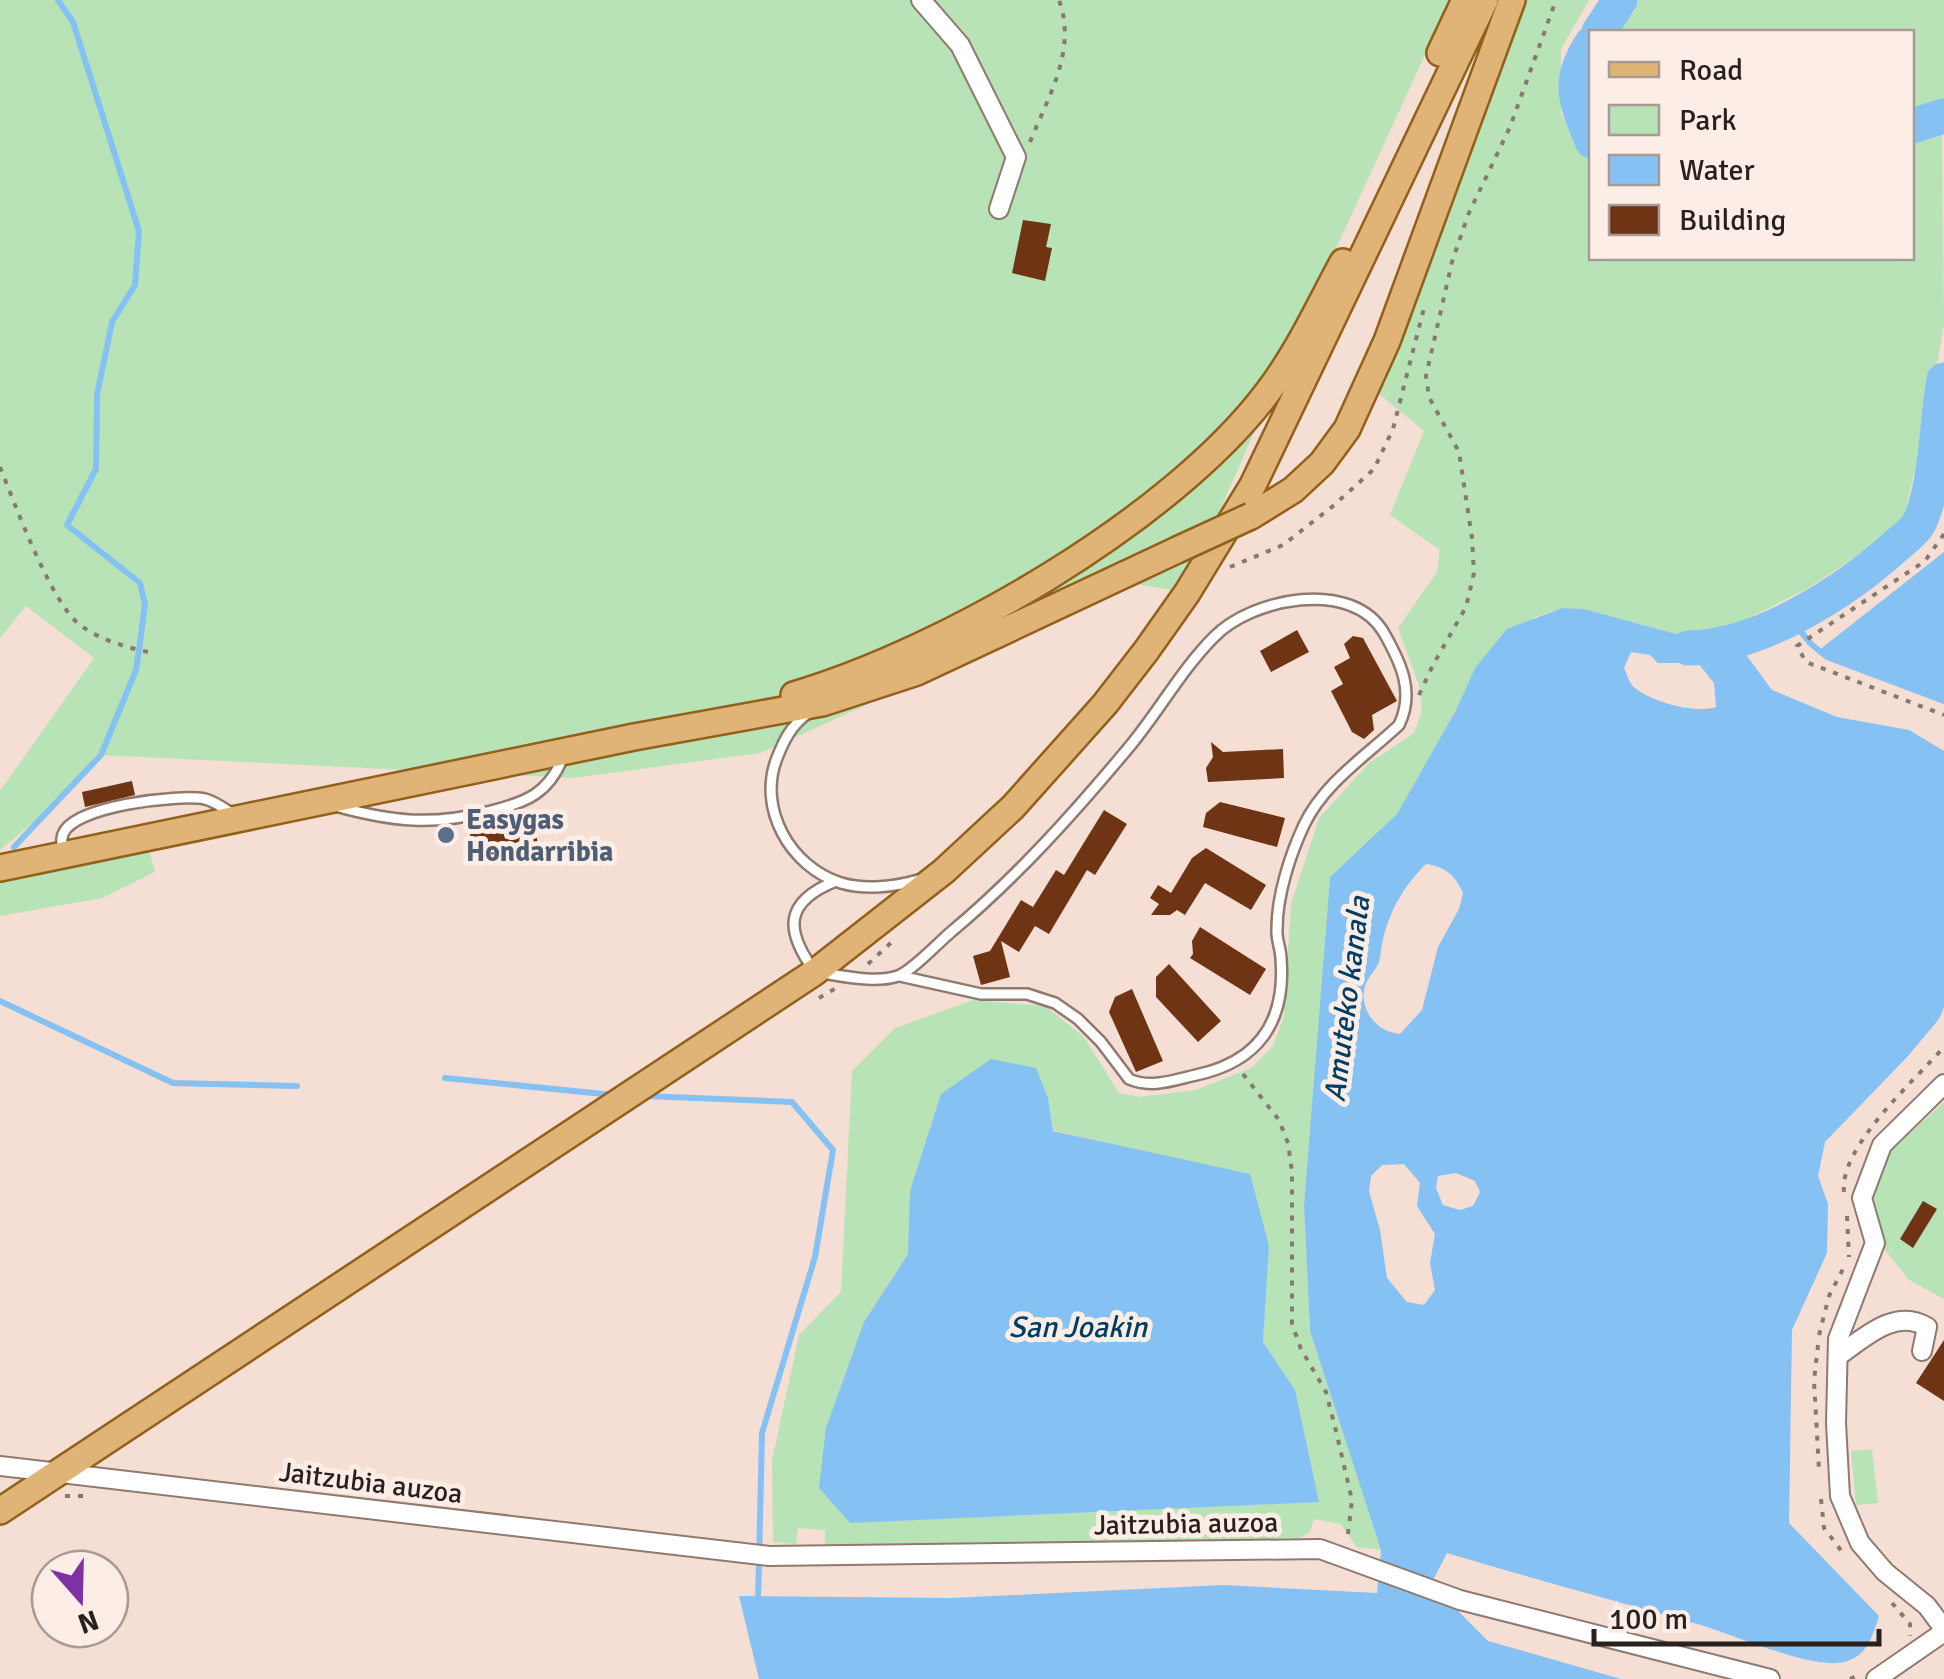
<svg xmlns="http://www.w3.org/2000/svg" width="1944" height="1679" viewBox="0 0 1944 1679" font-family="Signika,sans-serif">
<rect width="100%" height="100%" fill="#f5ded3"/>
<path fill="#b7e3b7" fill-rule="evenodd" d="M0,0h1450l-143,312 -123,280 -49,-8 -375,169 -187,25 -472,-23 -64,64 -37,31v-59l94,-133 -68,-52 -26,32z
M1527,0h62l-28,49v65l30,48 1,96h320v-119l30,-11 2,196 -14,80 -28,122 -92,61 -83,42 -51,5 -92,-25 -22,-1 -27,9 -60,51 -19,42 -59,104 -67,63 -26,328 6,126 71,219 -24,-3 -17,-23 -26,-5 -4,13 -10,6 -311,11 -164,-2v-17l-27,-2 -2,16 -23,-2 -1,-82 27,-125 42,-43 11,-221 43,-43 78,-28 72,6 39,31 35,56 21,4 56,-7 55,-22 22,-22 11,-30 7,-112 28,-86 50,-55 45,-30 8,-22 -2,-23 -22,-60 39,-56 3,-22 -50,-35 34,-84 -46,-38zM1048,1098l5,32 58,14 158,102 -6,96 32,48 -431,-68 44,-68z
M1635,0h309v102l-32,12v-82h-304l27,-20z
M146,838l9,34 -53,26 -102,18v-48z
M1944,1102v197l-35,-19 -27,-34 -10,-42 17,-52z
M1872,1449l6,54 -22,2 -5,-54z"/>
<path fill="#85c1f3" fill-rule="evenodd" d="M1944,552v149l-126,-50z
M1562,608l22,1 92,25 51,-5 45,61 65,27 72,13 35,21v256l-5,12 -31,37 -83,86 -7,34 10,28 -1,49 -35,77 -3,193 90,93c-6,19 -12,41 -35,46 -34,8 -110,-28 -147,-38 -84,-24 -167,-46 -250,-71l-16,31 57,57 133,38h-862l-20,-83 213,2 271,-13 154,8 4,-43 -71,-219 -6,-126 26,-328 67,-63 59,-104 19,-42 32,-39zM1631,652l19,3 8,8h40l16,20 2,24c-21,7 -62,-5 -80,-18 -6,-4 -9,-14 -12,-21zM1426,864c20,3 29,11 37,29l-4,16 -21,38 -16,63 -22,24c-25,-2 -43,-27 -34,-51 3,-7 10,-13 13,-21 2,-7 2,-16 4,-23 8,-31 21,-53 43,-75zM1404,1164l16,19 -3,23 18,28 -5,29 5,27 -11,15 -17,-3 -20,-24 -7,-48 -11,-39 2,-15 11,-11zM1456,1173l19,8 5,11 -7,14 -13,4 -17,-5 -7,-17 2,-12z
M991,1059l45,9 12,30 5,33 197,43 19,72 -6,96 32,48 24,112 -469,21 -31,-35 7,-60 38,-106 44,-68 2,-63 31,-97z"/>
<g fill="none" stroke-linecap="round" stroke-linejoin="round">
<path stroke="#85c1f3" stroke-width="6" d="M1789,617l22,27 16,13 117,44
M14,847l87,-92 35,-85 3,-20 6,-46 -5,-21 -73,-58 29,-56 1,-74 15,-73 23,-37 4,-54 -66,-209 -15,-22
M0,1001l173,82 124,3
M445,1078l168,17
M645,1096l147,6 41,48 -18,107 -53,176 -4,170"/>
<path stroke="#85c1f3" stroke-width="35" d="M1599,32l21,-32
M1592,43c-26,39 -16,58 0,98
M1912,126l32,-10
M1688,648c72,-1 157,-56 209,-103 7,-6 18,-14 22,-22 17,-33 18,-104 25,-143"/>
</g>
<path fill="#6f3414" d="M1023,220l28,4 -5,23 6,1 -7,33 -33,-8z
M1297,630l12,22 -38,20 -11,-21z
M1353,636l10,2 34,63 -25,14 2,15 -10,9 -12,-7 -21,-41 12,-7 -9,-17 16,-9 -6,-14z
M1211,742l12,10 60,-3 1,29 -76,4 -2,-14 7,-11z
M132,781l3,14 -50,12 -3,-15z
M1220,802l65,16 -8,29 -74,-20 3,-14z
M1104,810l23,14 -32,51 -8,-5 -38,64 -14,-8 -16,26 -18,-11 9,36 -29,8 -8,-29 17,-5 31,-51 12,7 23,-37 8,5z
M514,813l4,15 16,-3 4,19 -57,13 -4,-14 -5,1 -4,-20z
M1206,848l60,37 -15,25 -46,-27 -20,32 -8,-5 -7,5h-19l8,-11 -9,-6 8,-13 13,8 21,-35z
M1200,927l66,42 -16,26 -60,-37 3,-4 -1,-13z
M1169,964l52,57 -23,21 -42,-45v-20z
M1132,989l31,72 -27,11 -27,-60 6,-15z
M1923,1201l14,8 -24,39 -13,-9z
M1944,1340v61l-28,-18z"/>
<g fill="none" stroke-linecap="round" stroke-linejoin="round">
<g stroke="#8f7a70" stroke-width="14">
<path id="lane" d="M807,714c-16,12 -23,26 -30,44 -20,50 13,109 64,125 24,7 53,4 77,-3
M335,806c59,16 97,20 156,5 36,-9 58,-18 72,-54
M62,850c0,-5 -1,-11 1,-16 10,-28 115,-40 142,-35 9,2 20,10 28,15
M836,881c-53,21 -51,50 -21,91 25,3 59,12 83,4 15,-6 40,-33 53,-44 66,-55 124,-120 179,-186 29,-35 52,-77 84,-109 38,-39 138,-59 170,-4 17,30 31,59 15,92 -33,31 -75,58 -95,100 -14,30 -27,70 -27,104 -1,10 4,20 4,30 5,63 -23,103 -85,116 -22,5 -45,14 -67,4l-28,-37 -23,-23 -23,-16 -28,-9h-46l-81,-18"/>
</g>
<g stroke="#8f7a70" stroke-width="22">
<path id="street" d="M921,0l39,45 56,112 -17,52
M1944,1084l-62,61 -20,53 13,45 -37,96 -2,84 4,73 20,47 25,29 42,34 17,23
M1838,1356c25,-17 57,-49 89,-29l-5,24
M0,1466l769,90 551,-7 140,51 310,79
M1876,1679l68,-47"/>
</g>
<g stroke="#92601b" stroke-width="30">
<path id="primary" d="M1440,53l25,-53
M1251,516l42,-26 29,-27 25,-34 40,-88 125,-341
M794,695c152,-45 377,-175 473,-302 31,-40 52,-87 76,-131
M0,868l634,-131 188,-34 95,-31 260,-122
M0,1511l815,-539 129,-101 69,-64 92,-103 41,-53 41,-58 66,-108 232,-485"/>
</g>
<path stroke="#877971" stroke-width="4" stroke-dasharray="5 8" stroke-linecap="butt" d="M1030,142c19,-47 47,-92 29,-142
M0,467c15,37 51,136 80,158 22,16 46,22 72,28
M1944,534l-19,27 -128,85 9,16 138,53
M1230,567l53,-22 50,-39 41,-37 19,-40 31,-121
M1419,695l14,-30 33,-58 8,-34 -2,-35 -13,-86 -30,-55 -3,-21 26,-114 16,-47 42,-88 46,-127
M868,964l26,-24
M819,998l17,-10
M1243,1074l36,46 9,23 4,29v152l9,25 25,43 10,39 16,69 -5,42
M1844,1192c-5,-45 71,-112 100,-145
M1847,1216l2,41
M1819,1335l10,-39 16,-31
M1818,1345l-4,36 5,89
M65,1496h25
M1821,1499l3,29 19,25
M1892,1603l18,21v12
M1850,1679l11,-5"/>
<use href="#lane" stroke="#fff" stroke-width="9"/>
<use href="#street" stroke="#fff" stroke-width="18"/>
<use href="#primary" stroke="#dfb476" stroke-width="25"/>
<g stroke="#92601b" stroke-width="30" stroke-linecap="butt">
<path id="primary-bridge" d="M1177,550l74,-34"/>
</g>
<use href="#primary-bridge" stroke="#dfb476" stroke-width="25"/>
</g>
<circle fill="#5c6f8a" stroke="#fcede7" stroke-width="4" cx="446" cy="835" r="10"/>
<g text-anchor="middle" stroke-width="10" stroke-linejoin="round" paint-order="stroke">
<g font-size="28" font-weight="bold" fill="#4e5e75" stroke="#fcede7" text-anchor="start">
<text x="466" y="829">Easygas<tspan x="466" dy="32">Hondarribia</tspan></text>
</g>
<g font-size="28" fill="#29211d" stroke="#fcede7">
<text transform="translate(371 1482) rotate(7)" y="10">Jaitzubia auzoa</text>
<text transform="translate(1186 1523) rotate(-1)" y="10">Jaitzubia auzoa</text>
</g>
<g font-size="30" font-style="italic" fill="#003e65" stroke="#fcede7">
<text transform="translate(1347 999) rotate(-83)" y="10">Amuteko kanala</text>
<text x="1078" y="1337">San Joakin</text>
</g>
</g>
<rect x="1589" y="30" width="325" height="230" fill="#fcede7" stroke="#a89b96" stroke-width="2.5"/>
<rect x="1609" y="62" width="50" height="15" fill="#dfb476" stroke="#a89b96" stroke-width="2.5"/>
<text x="1679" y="80" font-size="30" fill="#29211d">Road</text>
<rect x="1609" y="105" width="50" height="30" fill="#b7e3b7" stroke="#a89b96" stroke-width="2.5"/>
<text x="1679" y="130" font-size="30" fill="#29211d">Park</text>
<rect x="1609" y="155" width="50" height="30" fill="#85c1f3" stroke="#a89b96" stroke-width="2.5"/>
<text x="1679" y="180" font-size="30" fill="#29211d">Water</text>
<rect x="1609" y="205" width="50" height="30" fill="#6f3414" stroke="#a89b96" stroke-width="2.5"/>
<text x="1679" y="230" font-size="30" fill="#29211d">Building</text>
<g transform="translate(80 1599) rotate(160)"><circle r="48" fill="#fcede7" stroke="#a89b96" stroke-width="2.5"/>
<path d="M0-8L18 38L0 25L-18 38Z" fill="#7d31a2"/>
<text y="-15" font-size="28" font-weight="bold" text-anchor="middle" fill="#29211d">N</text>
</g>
<path d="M1594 1629v15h285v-15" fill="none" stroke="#29211d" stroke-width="5"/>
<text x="1609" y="1629" font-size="30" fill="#29211d" stroke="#fcede7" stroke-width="8" paint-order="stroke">100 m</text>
</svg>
